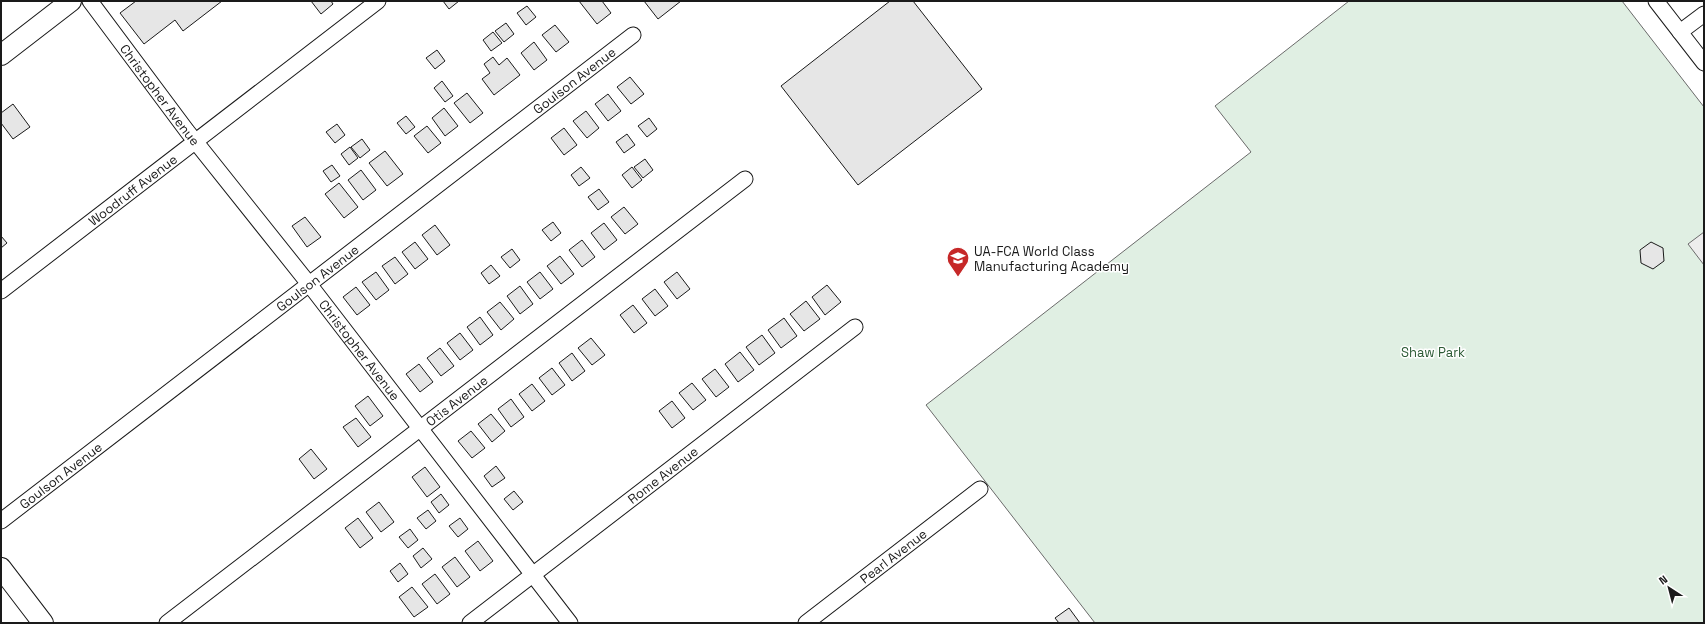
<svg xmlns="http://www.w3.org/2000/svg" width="1705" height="624" viewBox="0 0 1705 624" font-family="'Space Grotesk',sans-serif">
<rect width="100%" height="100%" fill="#fff"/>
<path fill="#e0efe3" stroke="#6a6a6a" d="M1349,1h273l82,106v516h-609l-169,-218 325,-253 -36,-46z"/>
<path fill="#ededed" stroke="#6a6a6a" d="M1704,232v33l-16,-21z"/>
<path fill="#e6e6e6" stroke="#1a1a1a" d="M136,1h86l-39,30 -8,-11 -31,24 -24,-31z
M311,1h20l2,3 -12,10z
M443,1h16l-10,8z
M579,1h23l9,12 -14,11z
M644,1h37l-23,18z
M890,1h23l69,88 -124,96 -77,-99z
M527,6l9,11 -10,8 -9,-12z
M506,23l8,11 -10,8 -9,-11z
M555,25l14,17 -13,10 -14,-17z
M493,32l9,11 -11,8 -8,-11z
M534,42l13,18 -13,10 -13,-17z
M437,50l8,11 -10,8 -9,-11z
M493,57l6,8 8,-7 13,17 -26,20 -12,-16 8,-6 -6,-9z
M630,77l14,17 -13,10 -14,-17z
M442,81l11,15 -8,6 -11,-14z
M467,93l16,20 -13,10 -16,-20z
M608,94l13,17 -13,10 -13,-17z
M13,104l17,23 -17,12 -12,-16v-10z
M444,108l14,18 -13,10 -13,-18z
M586,111l13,17 -12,10 -14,-17z
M406,116l9,11 -9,7 -9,-11z
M649,118l8,11 -10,8 -9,-11z
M337,124l8,11 -10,8 -9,-11z
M427,126l14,17 -13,10 -14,-17z
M564,128l13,17 -13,10 -13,-17z
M627,134l8,11 -11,8 -8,-11z
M362,139l8,11 -10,8 -9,-11z
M350,147l8,11 -9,7 -8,-11z
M385,151l18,23 -16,12 -18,-23z
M645,159l8,11 -10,8 -9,-11z
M332,165l8,11 -9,6 -8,-11z
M581,167l9,11 -11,8 -8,-11z
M632,167l10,13 -10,8 -10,-13z
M361,170l15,20 -13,10 -15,-20z
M339,183l19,24 -14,11 -19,-24z
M599,189l10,13 -11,8 -10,-13z
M624,207l14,17 -13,10 -14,-17z
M305,217l16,20 -14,10 -15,-21z
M553,222l8,11 -10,8 -9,-11z
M604,223l13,17 -13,10 -13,-17z
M435,225l15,20 -13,10 -15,-20z
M1,236l6,7 -6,5z
M582,240l13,17 -13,10 -13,-17z
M415,242l13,17 -13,10 -13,-17z
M1651,242l12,6 1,13 -11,8 -12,-6 -1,-13z
M512,249l8,11 -10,8 -9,-11z
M560,256l14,18 -13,10 -14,-18z
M395,257l13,17 -13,10 -13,-18z
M491,265l9,11 -11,8 -8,-11z
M376,272l13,18 -13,10 -14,-18z
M540,272l13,17 -13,10 -13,-17z
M677,272l13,17 -13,10 -13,-17z
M827,285l14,17 -16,13 -13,-18z
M520,286l13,18 -13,10 -13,-18z
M356,287l14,18 -13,10 -14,-18z
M655,289l13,17 -13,10 -13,-17z
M806,301l14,18 -16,12 -14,-17z
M500,302l14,17 -13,11 -14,-18z
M633,305l14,18 -13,10 -14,-18z
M480,317l13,18 -13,10 -13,-18z
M784,318l13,18 -16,12 -13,-18z
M460,333l13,17 -13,10 -13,-17z
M762,335l13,18 -16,12 -13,-18z
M591,338l14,17 -13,10 -14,-17z
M440,348l14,18 -13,10 -14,-18z
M740,352l14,18 -16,12 -13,-18z
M572,353l13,18 -13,10 -13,-18z
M419,364l14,18 -13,10 -14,-18z
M552,368l13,17 -13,10 -13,-17z
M715,369l14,18 -13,10 -14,-18z
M692,383l14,17 -13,10 -14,-17z
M532,384l13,17 -13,10 -13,-17z
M368,396l15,20 -13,10 -15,-20z
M511,399l13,18 -13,10 -13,-18z
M672,401l13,17 -13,10 -13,-17z
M491,414l14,17 -13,11 -14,-18z
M356,418l15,19 -13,10 -15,-20z
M471,431l14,17 -13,10 -14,-17z
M311,449l16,20 -13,10 -15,-20z
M496,466l9,12 -13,9 -8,-11z
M425,467l15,20 -13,10 -15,-20z
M514,491l9,11 -10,8 -9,-11z
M441,494l8,11 -10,8 -8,-11z
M379,502l15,20 -13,10 -15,-20z
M428,510l8,11 -10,8 -9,-11z
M358,518l15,20 -13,10 -15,-20z
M460,518l8,11 -10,8 -9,-11z
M410,529l8,11 -10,8 -9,-11z
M478,541l15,20 -13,10 -15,-20z
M423,548l9,11 -11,9 -8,-12z
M455,557l15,20 -13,10 -15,-20z
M400,563l8,11 -10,8 -8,-11z
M435,574l15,20 -13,10 -15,-20z
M412,587l16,20 -14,10 -15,-20z
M1069,608l11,15h-21l-4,-5z"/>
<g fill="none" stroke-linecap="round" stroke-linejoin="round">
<g stroke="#1a1a1a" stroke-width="17">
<g id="minor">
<path id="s1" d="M90,1l97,130 122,153 261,339"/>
<path d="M1656,1l48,62"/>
<path d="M1680,32l24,-18"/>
<path id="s2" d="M1,291l377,-290"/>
<path id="s3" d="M1,521l632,-486"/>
<path id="s4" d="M167,623l578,-444"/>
<path id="s5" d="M470,623l385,-296"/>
<path id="s6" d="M806,623l174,-134"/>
</g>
</g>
<g stroke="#1a1a1a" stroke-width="22">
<path id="major" d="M1,55l70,-54
M1,568l42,55"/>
</g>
<use href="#minor" stroke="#fff" stroke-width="15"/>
<use href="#major" stroke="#fff" stroke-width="20"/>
</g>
<defs>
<g id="school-pin" transform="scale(1.15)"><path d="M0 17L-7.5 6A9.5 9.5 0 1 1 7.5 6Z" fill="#c62828" stroke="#fff"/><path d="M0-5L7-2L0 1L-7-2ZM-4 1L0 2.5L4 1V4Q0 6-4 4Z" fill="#fff"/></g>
</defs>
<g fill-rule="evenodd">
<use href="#school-pin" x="958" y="258"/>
</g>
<g text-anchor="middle" stroke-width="3" stroke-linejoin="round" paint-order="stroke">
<g font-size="13" fill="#1a1a1a" stroke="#fff">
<text dy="5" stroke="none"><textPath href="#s3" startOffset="723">Goulson Avenue</textPath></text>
<text dy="5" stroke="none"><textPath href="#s1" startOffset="117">Christopher Avenue</textPath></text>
<text dy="5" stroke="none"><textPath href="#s2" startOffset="166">Woodruff Avenue</textPath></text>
<text dy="5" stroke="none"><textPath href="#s3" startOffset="399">Goulson Avenue</textPath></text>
<text dy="5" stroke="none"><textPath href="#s1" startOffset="441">Christopher Avenue</textPath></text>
<text dy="5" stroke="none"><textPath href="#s4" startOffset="365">Otis Avenue</textPath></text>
<text dy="5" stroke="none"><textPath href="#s5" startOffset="243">Rome Avenue</textPath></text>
<text dy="5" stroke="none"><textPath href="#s3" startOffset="75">Goulson Avenue</textPath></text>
<text dy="5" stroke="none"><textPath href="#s6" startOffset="110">Pearl Avenue</textPath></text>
</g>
<g font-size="13" fill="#1a1a1a" stroke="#fff" text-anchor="start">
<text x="974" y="256">UA-FCA World Class<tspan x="974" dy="15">Manufacturing Academy</tspan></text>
</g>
<g font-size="13" fill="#2b5a34" stroke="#fff">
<text x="1433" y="357">Shaw Park</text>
</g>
</g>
<rect width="1705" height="624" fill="none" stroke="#1a1a1a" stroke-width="4"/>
<g transform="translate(1669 588) rotate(324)" stroke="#ffffff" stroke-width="3" paint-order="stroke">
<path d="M0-3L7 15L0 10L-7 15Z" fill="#1a1a1a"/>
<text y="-6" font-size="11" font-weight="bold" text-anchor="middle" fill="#1a1a1a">N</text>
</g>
</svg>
